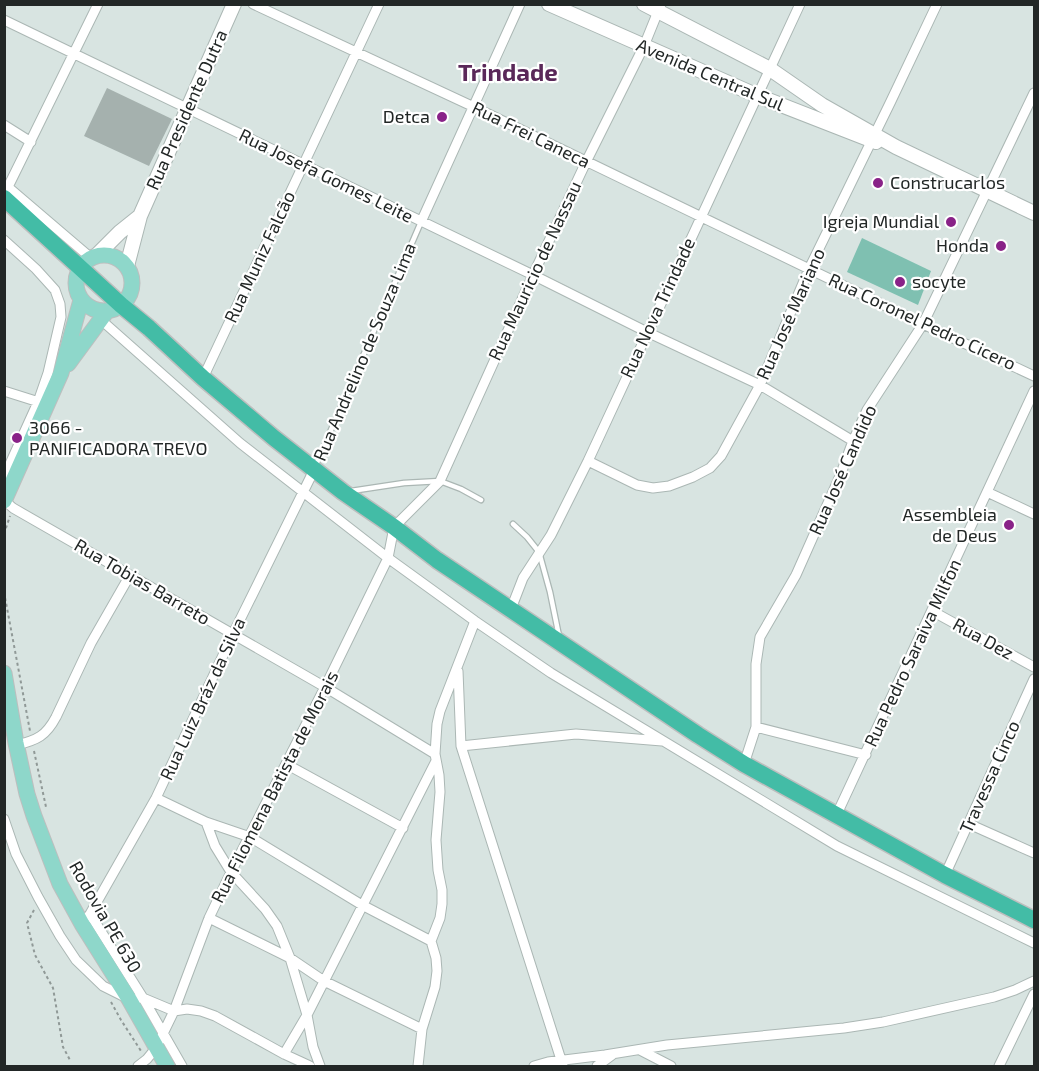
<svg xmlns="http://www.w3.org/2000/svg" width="1039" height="1071" viewBox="0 0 1039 1071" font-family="'Exo 2',sans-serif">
<rect width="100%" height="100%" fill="#d8e4e1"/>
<path fill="#7fc0b1" d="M862,238l69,33 -13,34 -71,-33z"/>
<path fill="#a5b1ae" d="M107,88l65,31 -23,47 -65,-30z"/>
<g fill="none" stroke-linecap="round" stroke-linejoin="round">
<g stroke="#abb7b4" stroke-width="7">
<path id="lane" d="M315,467l106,-245
M351,491l53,-8 36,-2 21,8 20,11
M513,524l14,13 12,15 11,40 9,44"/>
</g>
<g stroke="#abb7b4" stroke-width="11">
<path id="street" d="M253,4l221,103 449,217 111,52
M4,20l529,255 114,57 113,53 93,56
M4,125l27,17
M9,188l82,70
M4,195l94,-191
M421,222l99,-218
M4,240l32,29 19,21 5,14 1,13 -13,56 -10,29 -34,75
M100,319l140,124 148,115 87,63 76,52 286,173 197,97
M203,378l176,-374
M4,391l38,12
M588,461l49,24 16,3 16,-2 24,-9 17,-9 11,-12 39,-71 49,-116 82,-168 46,-97
M987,492l47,22
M4,500l9,8 312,179 110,67
M511,609l12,-31 28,-43 37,-74 212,-457
M932,611l102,56
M458,671l3,75 102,320
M756,727l110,28
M17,745c20,-5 29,-9 39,-28l35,-74 39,-68
M461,746l115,-12 86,7
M286,764l117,64
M744,764l12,-37v-63l4,-27 36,-62 44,-99 13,-35 14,-31 56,-86 111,-231
M156,798l50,24 9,24 16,26 34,37 12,17 13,32 17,57 6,32 7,19
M836,816l198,-425
M4,819l12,35 22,43 22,39 16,24 27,26 26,13 14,-1 31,13 13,-2 14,2 14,5 69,38 26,12
M206,822l44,15 112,68 69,36
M969,824l65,29
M945,875l89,-196
M90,914l53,84 39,68
M209,918l81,40 34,23 98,48
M82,924l8,-10 66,-116 77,-164 81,-164
M640,1050l31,16
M284,1054l23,-39 129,-254
M138,1066l9,-7 9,-11 18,-37 35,-93 22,-46 94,-185 63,-129 6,-31 46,-46 93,-206 53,-113 58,-116 17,-42
M418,1066l4,-37 13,-42 2,-16 -1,-13 -5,-17 9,-23 2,-14v-14l-4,-20 -2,-30 4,-48 -1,-17 -4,-21 2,-30 3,-13 35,-90
M534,1066l14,-4 57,-7 62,-10 177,-17 39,-6 111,-25 21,-7 19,-9
M597,1066l15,-11
M999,1066l35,-72"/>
</g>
<g stroke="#abb7b4" stroke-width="16">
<path id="secondary" d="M549,4l209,92 118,46
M644,4l126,65 52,36 74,42 138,66
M97,255l23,-23 20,-16
M127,266l13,-50 94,-212"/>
</g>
<g stroke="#bdbebe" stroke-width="17">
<path id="primary" d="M76 283a28 28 0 1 1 56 0a28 28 0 1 1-56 0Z
M68,364l39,-53
M4,501l57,-128 20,-73
M4,673l12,70 11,51 7,22 26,68 22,40 47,75 38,67"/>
</g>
<g stroke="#bdbebe" stroke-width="19">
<path id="highway" d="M4,198l117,107 28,23 54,50 71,60 69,54 51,35 43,33 261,175 46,29 201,111 89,45"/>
</g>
<path stroke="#909997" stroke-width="2" stroke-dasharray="3 3" stroke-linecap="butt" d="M4,534l6,-18
M4,592l26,139
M34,751l12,56
M34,910l-7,13 8,32 18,33 10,59 7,13
M111,1002l10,18 20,31"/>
<use href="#lane" stroke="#fff" stroke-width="4.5"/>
<use href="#street" stroke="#fff" stroke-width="9"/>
<use href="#secondary" stroke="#fff" stroke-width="14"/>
<use href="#primary" stroke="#8ed7ca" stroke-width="15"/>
<use href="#highway" stroke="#43bca6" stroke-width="16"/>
</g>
<g fill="#892288" stroke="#fff" stroke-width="2">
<circle cx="442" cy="117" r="6"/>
<circle cx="878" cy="183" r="6"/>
<circle cx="951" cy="222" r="6"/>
<circle cx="1001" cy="246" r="6"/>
<circle cx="900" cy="282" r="6"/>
<circle cx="17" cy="438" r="6"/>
<circle cx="1009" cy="525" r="6"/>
</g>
<g text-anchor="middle" stroke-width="4.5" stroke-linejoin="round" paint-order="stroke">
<g font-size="18" fill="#222726" stroke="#fff">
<text transform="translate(710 75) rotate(23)" y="6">Avenida Central Sul</text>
<text transform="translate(187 110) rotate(-66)" y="6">Rua Presidente Dutra</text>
<text transform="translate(531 135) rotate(26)" y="6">Rua Frei Caneca</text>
<text transform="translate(326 176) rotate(26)" y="6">Rua Josefa Gomes Leite</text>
<text transform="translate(260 257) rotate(-65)" y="6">Rua Muniz Falcão</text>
<text transform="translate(535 271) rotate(-65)" y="6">Rua Mauricio de Nassau</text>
<text transform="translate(658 308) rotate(-65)" y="6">Rua Nova Trindade</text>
<text transform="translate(791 314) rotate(-66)" y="6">Rua José Mariano</text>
<text transform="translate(922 322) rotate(25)" y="6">Rua Coronel Pedro Cicero</text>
<text transform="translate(365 352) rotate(-67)" y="6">Rua Andrelino de Souza Lima</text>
<text transform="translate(843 470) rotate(-66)" y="6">Rua José Candido</text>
<text transform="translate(142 582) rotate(30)" y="6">Rua Tobias Barreto</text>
<text transform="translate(983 639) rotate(29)" y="6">Rua Dez</text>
<text transform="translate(913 653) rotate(-65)" y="6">Rua Pedro Saraiva Milfon</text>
<text transform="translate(203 699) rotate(-65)" y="6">Rua Luiz Bráz da Silva</text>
<text transform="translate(990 777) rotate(-66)" y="6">Travessa Cinco</text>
<text transform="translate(275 787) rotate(-63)" y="6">Rua Filomena Batista de Morais</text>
<text transform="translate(105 917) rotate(60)" y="6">Rodovia PE 630</text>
</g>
<g font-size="18" fill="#222726" stroke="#fff" text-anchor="end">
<text x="430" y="123">Detca</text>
<text x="890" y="189" text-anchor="start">Construcarlos</text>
<text x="939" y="228">Igreja Mundial</text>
<text x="989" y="252">Honda</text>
<text x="912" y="288" text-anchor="start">socyte</text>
<text x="29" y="434" text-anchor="start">3066 -<tspan x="29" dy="21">PANIFICADORA TREVO</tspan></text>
<text x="997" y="521">Assembleia<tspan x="997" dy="21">de Deus</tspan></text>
</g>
<g font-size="24" font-weight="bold" fill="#5a2859" stroke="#fff">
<text x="508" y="81">Trindade</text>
</g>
</g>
<rect width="1039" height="1071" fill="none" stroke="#222726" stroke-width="12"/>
</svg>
